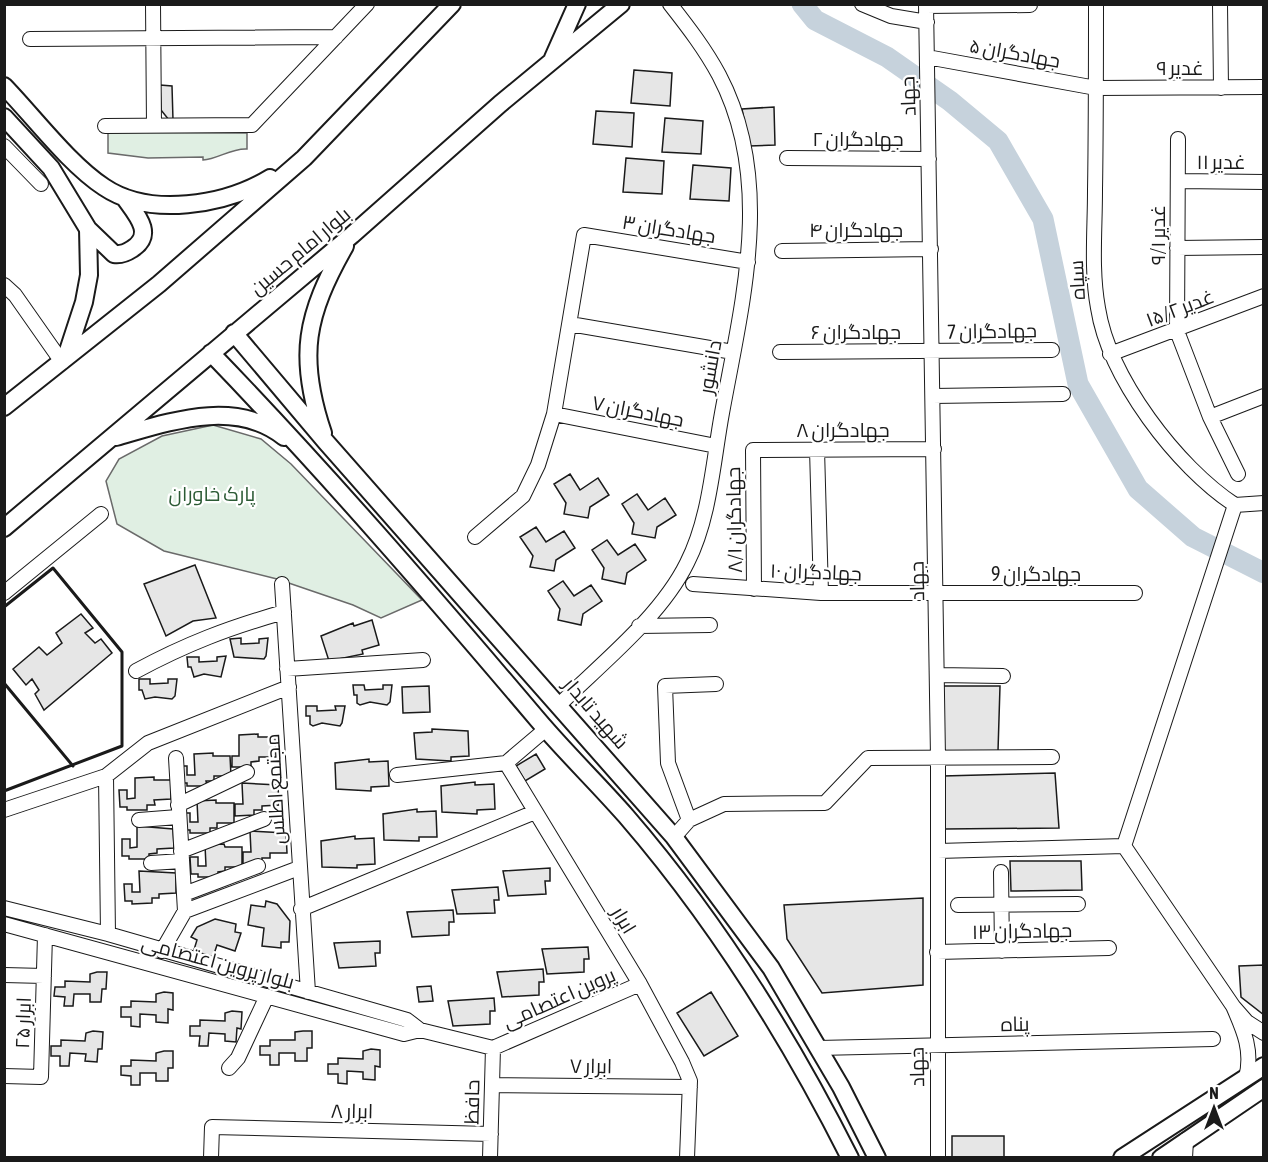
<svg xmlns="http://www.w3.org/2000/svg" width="1268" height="1162" viewBox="0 0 1268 1162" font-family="'Asap Condensed',Cairo,sans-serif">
<rect width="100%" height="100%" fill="#fff"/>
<path fill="#e0efe3" stroke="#6a6a6a" stroke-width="1.5" d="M108,132l139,1v16c-16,-1 -29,10 -44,11v-3l-55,1 -40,-5z
M213,425l48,14 30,25 131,136 -41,18 -28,-13 -76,-26 -113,-28 -47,-27 -11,-43 13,-22 43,-23z"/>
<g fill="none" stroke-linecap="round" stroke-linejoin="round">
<path stroke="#c6d2dc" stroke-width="21" d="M802,4l13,16 72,37 63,44 48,40 45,78 35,165 60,105 55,48 71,36"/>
</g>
<path fill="#e6e6e6" stroke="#1a1a1a" stroke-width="1.5" d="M634,70l38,3 -2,33 -39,-3z
M160,85l12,1 1,34h-4l-8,-10z
M774,107l1,38 -26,1 -7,-37z
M596,111l38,2 -2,34 -39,-3z
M665,118l38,3 -2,33 -39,-2z
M626,158l38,3 -2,33 -39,-2z
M693,165l38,3 -2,33 -39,-2z
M570,474l10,16 18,-12 11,17 -19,12 -2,11 -24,-4 2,-11 -12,-19z
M637,494l11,16 17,-12 11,17 -19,12 -2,11 -23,-4 2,-11 -12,-19z
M536,527l10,15 18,-11 11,17 -19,12 -2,11 -24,-4 3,-11 -13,-19z
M607,540l11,15 17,-11 11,16 -19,13 -2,11 -23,-5 2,-11 -12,-18z
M195,565l21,53 -23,3 -27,15 -22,-52z
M563,581l11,15 17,-11 11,16 -19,13 -2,11 -23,-5 2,-11 -12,-18z
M81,614l12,14 -8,5 10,10 6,-4 11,14 -68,57 -9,-16 4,-4 -7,-11 -6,6 -13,-16 26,-22 8,8 15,-12 -6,-10z
M372,620l7,25 -17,5 1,4 -34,7 -8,-25 32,-13 1,3z
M241,638v6l18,-1v-4l9,-1 -2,18 -2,3 -30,-2 -4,-18z
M226,656l-5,21 -17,-3 -10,3 -3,-10h-3l-1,-10h12v5l18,-1v-4z
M139,679h11v5l18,-1v-4h9l-2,17 -3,3 -17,-2 -10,2 -3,-9h-3z
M353,685h11l1,5 18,-1v-4h9l-2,17 -3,3 -17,-3 -10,3 -3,-2v-8h-3z
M429,686l1,26 -27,1 -1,-26z
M943,686h57l-2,65 -55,2z
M306,706h11v5l19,-1 -1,-4h10l-3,17 -2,3 -18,-3 -9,3 -3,-2v-8h-4z
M432,729l36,2 1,25 -18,1v4l-35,-2 -2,-26 18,-1z
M258,734v3h17l1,20h-17v4l-8,1v5h-19v-11h7v-21z
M213,753v3h17l1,20h-17v5h-8l1,5h-20v-3h-8v-17h8v9h8l-1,-21z
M536,754l9,15 -20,12 -9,-15z
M369,759v3l19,-1 1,25 -18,1v4l-35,-2 -1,-26z
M1055,773l4,55 -114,1 -2,-53z
M154,777v3h17v19l-17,1 1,5h-8v5h-20v-3h-7l-1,-17h8v9l8,-1v-20z
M475,782v3l19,-1 1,25 -18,1v4l-35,-2 -1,-26z
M242,783l36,2 1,20 -17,1v4h-8v5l-19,1v-12h8z
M216,800v3h18v20h-17v5h-7v5h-20v-3h-7l-1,-17h8v9h8l-1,-21z
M417,809v3l19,-1 1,26h-18v4l-35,-1 -1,-26z
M137,826l36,3 1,19 -17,1v4l-8,1v5h-20v-3h-7v-17h8v9l7,-1z
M250,831l36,2 1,20h-17v5h-8v5l-19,1v-12h8z
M355,836v3l19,-1 1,26 -18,1v3l-35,-1 -1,-26z
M224,844l1,3h17v20h-17v4l-7,1v5h-20v-3h-7l-1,-17h8v9h8l-1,-21z
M1010,861h71l1,29 -71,1z
M550,868v13h-5l1,13 -38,2 -5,-25z
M139,871l37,2v20l-17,1v4h-7v5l-20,1v-3h-7l-1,-17h8v8h8z
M498,887l1,13h-5l1,13 -38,1 -5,-24z
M923,898v87l-101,8 -35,-54 -3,-34z
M266,901l11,3 13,17 -1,21h-8v6l-19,-2 2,-18 -16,-3 3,-20 14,2z
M453,910l1,12h-5v13l-37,2 -5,-25z
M215,919l21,5 -1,8 6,1 -6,18 -18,-6 -5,15 -19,-7 4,-13 -6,-3 6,-10z
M380,941v12h-5l1,13 -37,2 -5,-25z
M588,947l1,12h-5v13l-37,2 -5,-25z
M1264,965v50l-23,-18 -2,-31z
M543,969l1,13h-5v13l-37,2 -5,-25z
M97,972h10l-1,17h-4l-1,13h-11v-8h-16l-1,12h-9l1,-9 -11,-1 1,-9h10v-6l25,1v-8z
M431,986l2,15 -14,1 -2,-15z
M164,992l9,1v17l-5,-1v14l-12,-1v-7l-16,-1v13l-9,-1v-9h-10v-10h10v-6l25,1v-8z
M711,992l27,44 -34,20 -27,-43z
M494,998l1,13h-5v13l-37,2 -5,-25z
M232,1011l10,1 -1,17 -4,-1 -1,14 -11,-1v-7l-16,-1 -1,13h-9l1,-10h-10v-10h10v-6l25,1v-8z
M93,1031l10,1 -1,17h-4l-1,13 -12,-1 1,-7 -16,-1 -1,13h-9v-10h-9v-10h10v-6l24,1 1,-8z
M303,1031h9v17h-5v13h-12v-8h-16v12h-9v-10h-10v-9h10v-6h25v-8z
M371,1049l9,1v17l-5,-1v14l-12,-1v-7l-16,-1v13l-9,-1v-9h-10v-10h10v-6l25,1v-8z
M164,1051h9v17h-5v13h-12v-8h-16v12h-9v-9l-10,-1v-9h10v-6l25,1v-8z
M952,1136h52v22h-52z"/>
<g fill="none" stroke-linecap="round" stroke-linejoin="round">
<g stroke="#1a1a1a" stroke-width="16">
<path id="minor" d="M153,4l1,122
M862,4l29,12 36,6
M926,4l12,753v401
M1096,4c0,63 0,125 -1,187 0,39 -4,79 3,117 11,70 79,159 137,197
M1220,4l1,84
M926,6l104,-1
M30,39l306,-2
M927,57l169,31 168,-1
M105,126l147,-1 115,-121
M1178,139l-1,192 33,86 28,57
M4,146l37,38
M787,158l142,1
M1178,181l86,1
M1177,248l86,-1
M782,251l149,-2
M4,285l11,10 47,67
M570,324l163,28
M780,352l272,-2
M1110,354l154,-58
M933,396l130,-2
M554,414l162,32
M1210,417l54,-21
M817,449l4,144
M1235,505l29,-2
M475,537l48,-41 15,-31 16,-51 30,-179 164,27
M282,584l26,408
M693,584l128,9h314
M754,589l-1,-139 181,-1
M4,593l97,-79
M639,626l71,-1
M287,669l136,-9
M136,671c50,-27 92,-43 148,-59
M937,675l66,1
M560,704c42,-41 101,-88 127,-141 23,-45 26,-101 35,-150 20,-110 53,-232 -3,-338 -14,-26 -31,-48 -49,-71
M546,729l-40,34 134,221 42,78 8,19 -3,77
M176,758l9,153
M397,775l109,-12
M106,776l2,158
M178,805l69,-33
M4,810l102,-34 42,-33 141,-56
M139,820l39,-3
M689,820l35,-16 101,-1 43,-45 184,-1
M674,837l15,-17 -21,-57 -3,-77 51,-2
M1124,846l111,-341
M1124,846l109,160
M181,851l83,-32
M938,851l186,-5
M151,863l31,-2
M1001,872l1,79
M184,894l74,-28
M958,905l120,-1
M4,908l104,26 299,86 13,10
M301,909l234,-97
M4,924l400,110 16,-4
M162,951l23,-40 114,-43
M937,952l172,-4
M4,975l40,1
M420,1030l73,18
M493,1048l147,-64
M818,1048l395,-9
M229,1068l9,-10 29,-62
M4,1076l37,1 4,-142
M1246,1078c7,-27 -2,-47 -13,-72l14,16 17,11
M492,1085l198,2
M211,1158l1,-31 279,7
M490,1158l3,-110
M1185,1158l1,-18"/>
</g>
<g stroke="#1a1a1a" stroke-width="20">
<path id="major" d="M553,58l24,-54
M4,86c30,31 65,78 100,101 46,31 121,18 166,-9
M4,117l47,51 37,61 1,46 -5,27 -18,55
M88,229l26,25c7,1 12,-1 18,-5 24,-15 3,-36 -8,-52
M234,333l92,109 348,395 97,131 70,119 36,71
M211,353c114,118 221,242 327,367 28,33 59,63 88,96 88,102 163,221 224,342
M4,407l155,-123 145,-126 148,-154
M323,433c-26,-77 -17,-118 22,-187
M116,437c53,-15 119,-39 168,0
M4,528l348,-293 148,-131 121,-100
M1122,1158l142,-92
M1161,1158l103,-70"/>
</g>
<use href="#minor" stroke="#fff" stroke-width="14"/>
<use href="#major" stroke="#fff" stroke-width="16"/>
<path stroke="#1a1a1a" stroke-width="3" d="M4,607l49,-39 69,84v94l-118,45
M4,683l69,83"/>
</g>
<g text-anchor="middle" stroke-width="4.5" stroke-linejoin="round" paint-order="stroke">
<g font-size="20" fill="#1a1a1a" stroke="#fff">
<text transform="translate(1015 53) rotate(10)" y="7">جهادگران ۵</text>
<text x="1180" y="75">غدیر ۹</text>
<text transform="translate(908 96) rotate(-92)" y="7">جهاد</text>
<text x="858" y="146">جهادگران ۲</text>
<text x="1221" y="169">غدیر ۱۱</text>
<text transform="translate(669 229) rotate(9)" y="7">جهادگران ۳</text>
<text x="856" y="237">جهادگران ۴</text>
<text transform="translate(1158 235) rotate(-90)" y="7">غدیر ۹/۱</text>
<text transform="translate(300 251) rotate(-40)" y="7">بلوار امام حسین</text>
<text transform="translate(1077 280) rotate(-93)" y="7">سپاه</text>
<text transform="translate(1180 308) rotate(-21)" y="7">غدیر ۱۵/۲</text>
<text transform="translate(992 331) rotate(-1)" y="7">جهادگران 7</text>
<text x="856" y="339">جهادگران ۶</text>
<text transform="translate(710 367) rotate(-80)" y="7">دانشور</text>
<text transform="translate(638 411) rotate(11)" y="7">جهادگران ۷</text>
<text x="843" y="437">جهادگران ۸</text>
<text transform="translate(734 520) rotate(-91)" y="7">جهادگران ۸/۱</text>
<text transform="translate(816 572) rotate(2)" y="7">جهادگران ۱۰</text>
<text x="1036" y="581">جهادگران 9</text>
<text transform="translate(917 581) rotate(-91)" y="7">جهاد</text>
<text transform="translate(596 713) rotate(49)" y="7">شهید تابدار</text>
<text transform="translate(275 789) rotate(-93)" y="7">مجتمع اطلس</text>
<text transform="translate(624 920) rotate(59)" y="7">ابرار</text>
<text transform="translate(1022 931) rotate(-1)" y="7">جهادگران ۱۳</text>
<text transform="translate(218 962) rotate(15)" y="7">بلوار پروین اعتصامی</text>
<text transform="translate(559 998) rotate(-24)" y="7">پروین اعتصامی</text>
<text transform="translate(23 1023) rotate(-88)" y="7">ابرار ۲۵</text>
<text transform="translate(1015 1024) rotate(-1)" y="7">پناه</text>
<text transform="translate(591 1066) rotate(1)" y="7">ابرار ۷</text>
<text transform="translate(917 1067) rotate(-91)" y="7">جهاد</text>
<text transform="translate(472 1102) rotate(-89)" y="7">حافظ</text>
<text transform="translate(352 1111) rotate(1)" y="7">ابرار ۸</text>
</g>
<g font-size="20" fill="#2b5a34" stroke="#fff">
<text x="212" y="501">پارک خاوران</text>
</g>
</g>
<rect width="1268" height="1162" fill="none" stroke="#1a1a1a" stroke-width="12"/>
<g transform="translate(1214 1108)" stroke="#ffffff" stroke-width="4.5" paint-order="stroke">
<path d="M0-4.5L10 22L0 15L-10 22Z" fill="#1a1a1a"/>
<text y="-9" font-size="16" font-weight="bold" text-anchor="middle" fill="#1a1a1a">N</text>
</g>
</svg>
